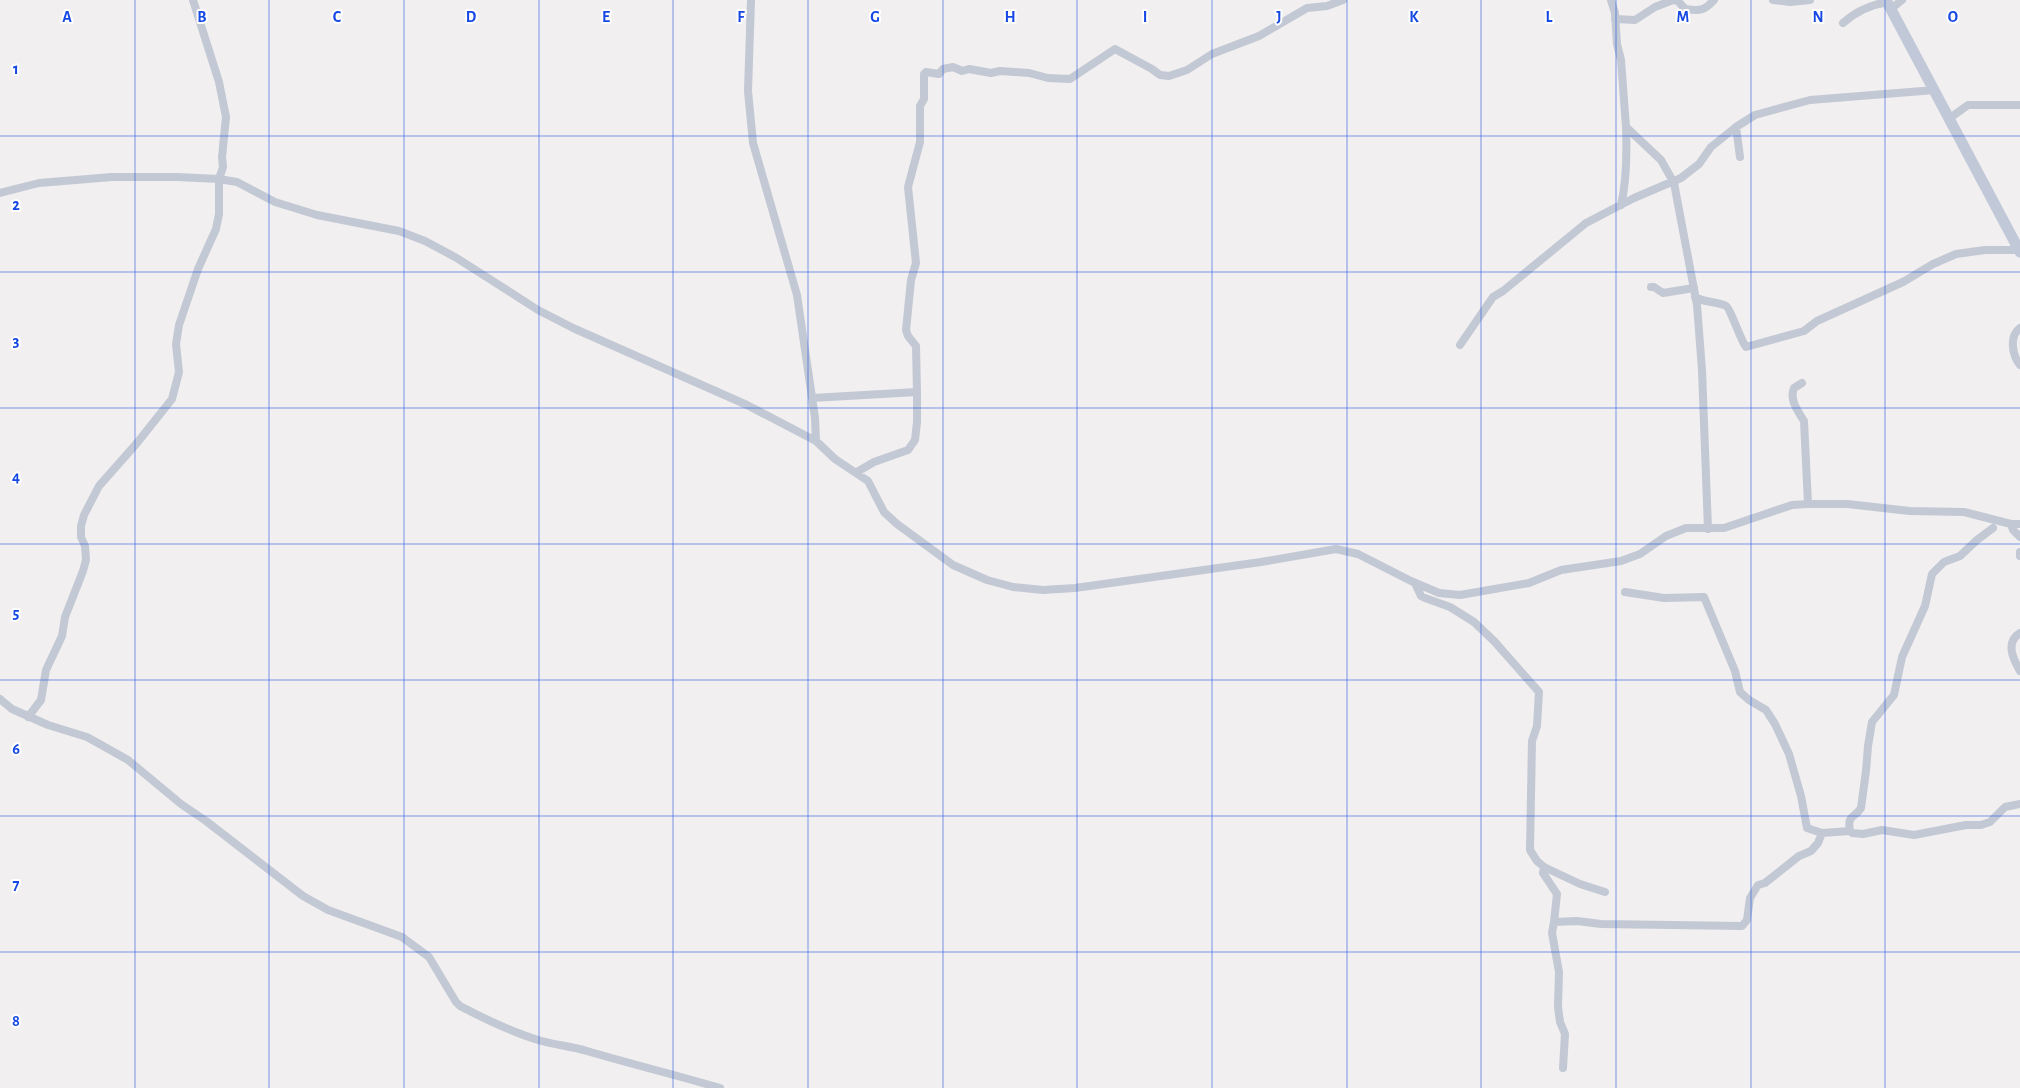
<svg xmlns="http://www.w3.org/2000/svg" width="2020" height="1088" viewBox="0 0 2020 1088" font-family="'Alegreya Sans',sans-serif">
<rect width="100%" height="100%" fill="#f1efef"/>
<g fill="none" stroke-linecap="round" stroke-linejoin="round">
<path stroke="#c2c8d4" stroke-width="8" d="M751,0l-3,91 5,52 44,152 18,123 1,23
M1611,0l4,13 2,31 4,16 5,67 35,33 13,23 23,122 5,65 6,159
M1674,0l4,1 7,8c15,2 19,2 29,-9
M1773,0l17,2 20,-2
M1891,9l11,-9
M1615,19l20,1 20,-13 18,-7
M1843,23c13,-12 27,-18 44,-21
M1950,118l18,-13h52
M1736,127l4,30
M0,193l39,-10 73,-6h65l42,2 18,3 38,20 42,13 82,16 26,10 30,16 83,53 35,18 174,77 69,36 19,18 33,22 16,31 13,12 56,41 34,15 26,7 30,3 32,-2 186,-26 75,-13 22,5 53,27 28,12 21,2 69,-12 32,-13 60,-9 19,-7 26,-18 20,-8h38l68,-23 16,-1h39l63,7 54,1 47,12h9
M1621,205c6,-25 6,-52 5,-78
M1651,287h3l9,6 31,-5
M1695,297c10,6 21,4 31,9 4,2 15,35 20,41l58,-16 13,-10 86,-39 30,-18 23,-10 29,-4h34
M2020,328c-11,8 -8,27 0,37
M1460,345l33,-48 10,-6 83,-68 48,-25 47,-20 18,-14 12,-17 25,-20 19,-12 55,-15 125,-10
M1802,383l-8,5c-5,12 4,23 10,33l4,83
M812,398l105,-6 -1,-46 -8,-10 -2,-6 5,-50 5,-17 -8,-76 12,-45v-36l4,-7v-25l2,-2 13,2 4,-5 10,-2 9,4 7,-2 22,4 9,-2 29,2 19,5 22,1 45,-30 37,20 8,6 9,1 18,-6 25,-16 47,-18 48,-28 20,-2 16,-6
M857,472l17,-10 34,-12 7,-10 2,-18v-30
M2011,524l2,6 7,7
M1993,528l-16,12 -17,16 -16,6 -12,12 -7,32 -23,51 -8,38 -22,27 -4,24 -2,25 -5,37c-7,11 -14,6 -11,23l2,2 11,1 19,-4 32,5 52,-10h15l9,-3 15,-15 15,-3
M2020,552v4
M1415,583l6,13 4,2 25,9 24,15 20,19 45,51 -2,34 -5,15 -2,109 7,11 7,6
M1625,592l39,6 40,-1 31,74 5,21 9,8 17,10 9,14 14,30 12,42 6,32 15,5 28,-2
M2020,633c-15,9 -7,26 0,38
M0,699l12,10 36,16 39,12 41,23 53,44 25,17 97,75 25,14 74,27 27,20 27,45 4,4c25,13 51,26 78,34 16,5 33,6 49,11 44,13 89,24 133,37
M28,717l13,-17 5,-30 16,-34 3,-19 18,-46 3,-11 -1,-14 -4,-9v-11l3,-11 15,-29 38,-43 35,-44 7,-27 -3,-28 3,-19 19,-56 18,-40 3,-15v-35l4,-12 -1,-10 4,-40 -7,-35 -26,-82
M1605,892l-25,-8 -36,-17 -1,6 14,21 -3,28 23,-1 24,3 141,2 5,-6 3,-22 8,-13 7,-2 34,-27 12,-5 7,-8 4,-10
M1554,922l-2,11 7,39 -1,35 2,15 5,12 -2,34"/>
<path stroke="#c1c8d8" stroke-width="11" d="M1886,0l134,252"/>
</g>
<path fill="none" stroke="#1648e4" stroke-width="1" stroke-opacity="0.55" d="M135,0v1088M269,0v1088M404,0v1088M539,0v1088M673,0v1088M808,0v1088M943,0v1088M1077,0v1088M1212,0v1088M1347,0v1088M1481,0v1088M1616,0v1088M1751,0v1088M1885,0v1088M0,136h2020M0,272h2020M0,408h2020M0,544h2020M0,680h2020M0,816h2020M0,952h2020"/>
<g font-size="16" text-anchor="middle" font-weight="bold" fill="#1648e4" stroke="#fff" stroke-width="4" stroke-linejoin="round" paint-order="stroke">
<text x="67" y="22">A</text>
<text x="202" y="22">B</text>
<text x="337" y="22">C</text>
<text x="471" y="22">D</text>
<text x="606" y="22">E</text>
<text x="741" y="22">F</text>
<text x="875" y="22">G</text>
<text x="1010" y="22">H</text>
<text x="1145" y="22">I</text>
<text x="1279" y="22">J</text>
<text x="1414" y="22">K</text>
<text x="1549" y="22">L</text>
<text x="1683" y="22">M</text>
<text x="1818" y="22">N</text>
<text x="1953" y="22">O</text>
<text x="16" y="74">1</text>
<text x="16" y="210">2</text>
<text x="16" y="346">3</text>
<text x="16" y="482">4</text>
<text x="16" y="618">5</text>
<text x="16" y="754">6</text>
<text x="16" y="890">7</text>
<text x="16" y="1026">8</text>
</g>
</svg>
